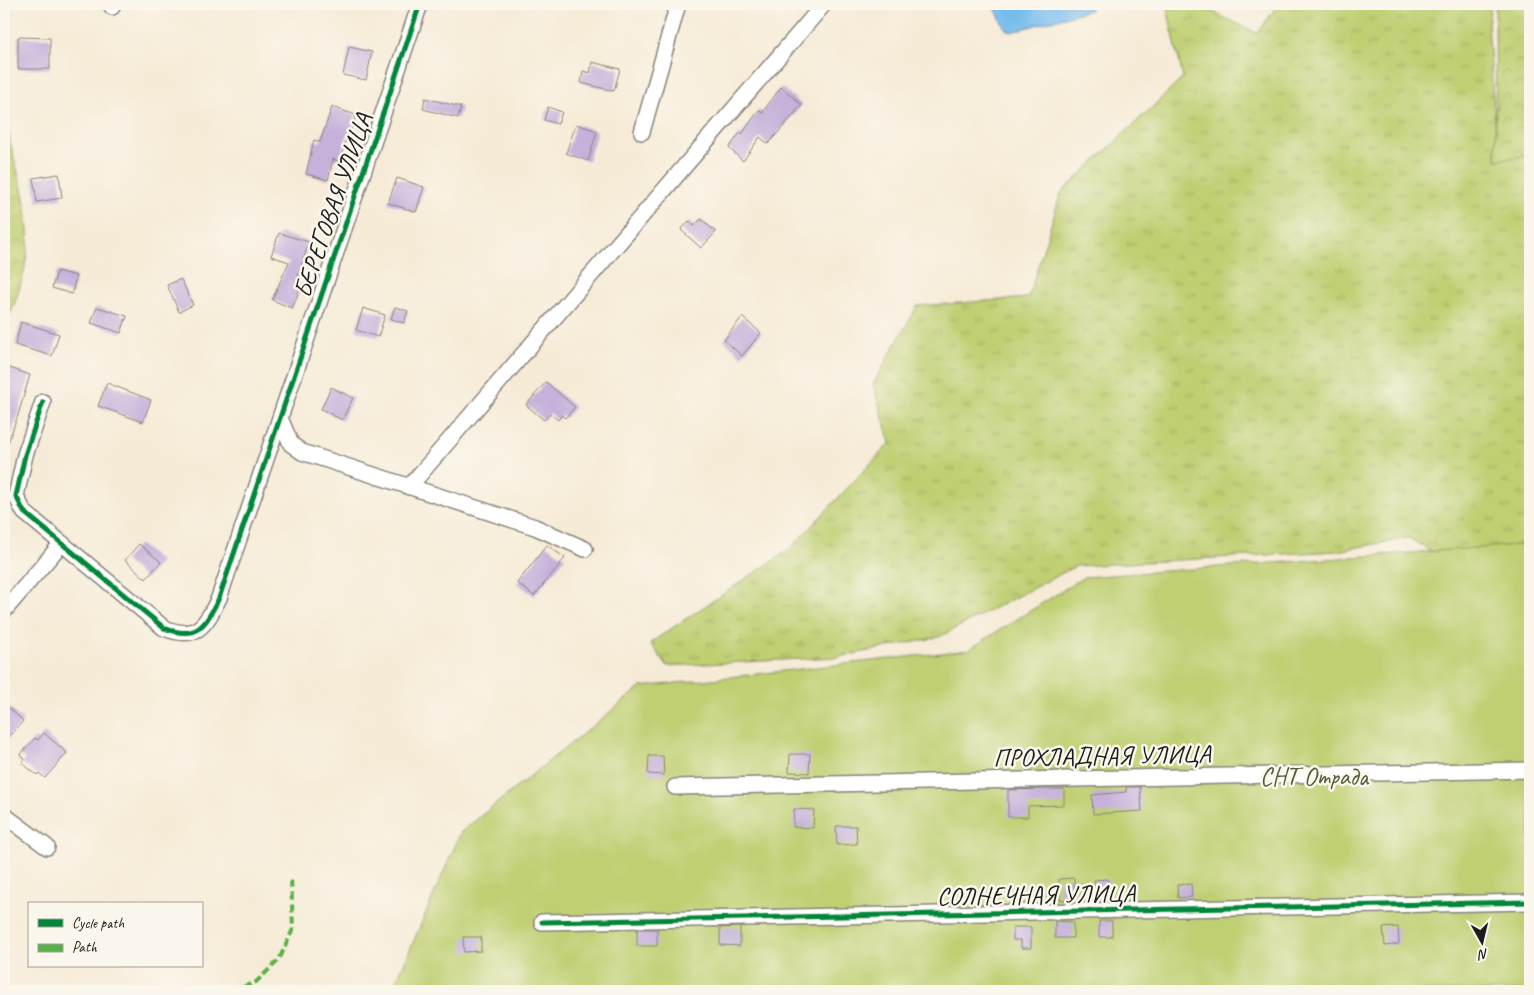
<svg xmlns="http://www.w3.org/2000/svg" width="1534" height="995" viewBox="0 0 1534 995" font-family="Caveat,sans-serif">
<defs>
<pattern id="grass-tufts" width="24" height="20" patternUnits="userSpaceOnUse" patternTransform="scale(1.25)"><rect width="24" height="20" fill="#bfcf72"/><path d="M3 7l-1-3M5 7V3M7 7l1-3M15 17l-1-3M17 17v-4M19 17l1-3" fill="none" stroke="#a4b162"/></pattern>
<pattern id="park-crowns" width="20" height="18" patternUnits="userSpaceOnUse" patternTransform="scale(1.25)"><rect width="20" height="18" fill="#bfcf72"/><path d="M2 6a3 3 0 1 1 6 0M12 15a3 3 0 1 1 6 0" fill="none" stroke="#a4b162"/></pattern>
</defs>
<rect width="100%" height="100%" fill="#fbf7ec"/>
<filter id="ink" filterUnits="userSpaceOnUse"><feTurbulence type="fractalNoise" baseFrequency=".02" numOctaves="2"/><feDisplacementMap in="SourceGraphic" scale="10" xChannelSelector="R" yChannelSelector="G"/><feConvolveMatrix kernelMatrix="1 2 1 2 8 2 1 2 1" color-interpolation-filters="sRGB"/></filter>
<filter id="wash" filterUnits="userSpaceOnUse"><feTurbulence type="fractalNoise" baseFrequency=".0096" numOctaves="4" result="noise"/><feDisplacementMap in="SourceGraphic" scale="20" xChannelSelector="R" yChannelSelector="G"/><feGaussianBlur stdDeviation="1.12" result="paint"/><feColorMatrix in="noise" values="0 0 0 0 0 0 0 0 0 0 0 0 0 0 0 0 0 1.4 0 .05"/><feComposite in="paint" operator="in"/></filter>
<g filter="url(#wash)">
<rect width="100%" height="100%" fill="#f6ebd7"/>
<path fill="url(#grass-tufts)" stroke="#6e7647" d="M1166,4h30l61,29 22,-29h212l-3,20 9,127 33,-3v424l-63,1 -58,-35 -72,13 -261,15 -137,71 -101,20 -171,9 -17,-23 140,-94 100,-106 -17,-59 44,-78 111,-8 33,-105 122,-115z"/>
<path fill="url(#park-crowns)" stroke="#6e7647" d="M1495,4h35v151l-34,5z
M4,105c3,17 5,35 10,53 6,23 13,46 14,71 2,34 -10,69 -24,99z"/>
<path fill="#bfcf72" stroke="#6e7647" d="M1530,544v447h-1138l69,-159 180,-145 327,-37 116,-73z"/>
<path fill="#75bced" stroke="#486c84" d="M993,4h100l-3,6 -79,22 -7,-5z"/>
<g id="blocks">
<path fill="#c5b1da" d="M18,37l32,1v31h-32z
M349,47l23,5 -6,28 -23,-5z
M592,62l28,7 -6,22 -33,-8 2,-12 7,2z
M781,87l21,18 -34,39 -8,-7 -17,24 -14,-13 11,-15 2,1 17,-24 3,3z
M425,98l36,9 -3,11 -35,-9z
M332,107l24,8 -7,20h-2l-7,27 -7,-3 -5,21 -22,-6 8,-34 6,2z
M548,107l14,5 -4,12 -14,-4z
M576,124l21,7 -9,30 -22,-8z
M59,174l3,24 -25,4 -4,-24z
M397,178l27,9 -8,25 -28,-9z
M701,219l15,13 -15,16 -20,-18 8,-9 5,5z
M279,233l30,9 -13,41 6,2 -10,23 -20,-8 17,-38 -18,-6z
M57,271l19,5 -4,18 -20,-6z
M181,279l12,26 -14,7 -12,-27z
M97,307l30,9 -6,17 -30,-10z
M395,307l13,4 -4,12 -13,-4z
M363,308l22,7 -7,22 -22,-7z
M742,317l19,16 -19,23 -18,-16z
M21,322l38,12 -7,22 -37,-11z
M7,367l23,8 -12,40 -13,36 -1,-73z
M546,382l29,25 -10,11 -3,-3 -4,5 -8,-7 -6,7 -18,-15z
M107,383l44,17 -8,22 -45,-16z
M331,387l22,11 -11,22 -21,-11z
M139,544l22,18 -15,17 -21,-19z
M547,545l18,13 -31,38 -17,-13z
M4,703l19,18 -19,21z
M44,733l23,20 -22,25 -6,-5 -2,2 -15,-12 3,-4 -5,-4 15,-17 3,2z
M790,754h20l-1,19 -20,-1z
M649,756h14l1,19 -16,-1z
M1126,787h14l2,24 -49,3 -1,-19 34,-3z
M1044,789h20v16l-36,1v11h-20v-27z
M794,809l20,1 -1,18 -20,-1z
M836,826h20l1,18 -20,1z
M1074,878l1,21 -15,1 -1,-21z
M1108,879l1,19h-14l-1,-18z
M1191,884l1,13 -14,1 -1,-13z
M1055,921l18,1v16h-18z
M1099,921h13v16h-13z
M740,927v19l-20,-1v-17z
M1013,927h18v21h-10v-8h-8z
M1398,927l1,17 -14,2 -2,-18z
M637,929h20v17h-20z
M463,937h18v14l-17,1z"/>
</g>
</g>
<g filter="url(#ink)">
<use href="#blocks" fill-opacity="0" stroke="#89847a" stroke-width="1"/>
<g fill="none" stroke-linecap="round" stroke-linejoin="round">
<g stroke="#89847a" stroke-width="18">
<path id="street" d="M112,7l1,-3
M642,132l36,-128
M43,402l-18,53 -9,41 8,16 140,116c33,13 41,-2 55,-30l201,-594
M280,418l11,26 11,8 233,75 50,22
M409,487l415,-483
M4,611l58,-68
M675,787l855,-17
M4,815l43,32
M542,922l988,-20"/>
</g>
<use href="#street" stroke="#fff" stroke-width="15"/>
<path stroke="#55b145" stroke-width="4" stroke-dasharray="8 4" stroke-linecap="butt" d="M232,991l24,-9 23,-22 14,-31 -2,-52"/>
<g stroke="#fbf7ec" stroke-width="8">
<path id="cycleway" d="M43,402l-18,53 -9,41 8,16 140,116c33,13 41,-2 55,-30l201,-594
M542,922l988,-20"/>
</g>
<use href="#cycleway" stroke="#00873e" stroke-width="5"/>
</g>
</g>
<g text-anchor="middle" stroke-width="5" stroke-linejoin="round" paint-order="stroke">
<g font-size="25" fill="#1c1c1c" stroke="#fbf7ec">
<text transform="translate(332 205) rotate(-71)" y="9">БЕРЕГОВАЯ УЛИЦА</text>
<text transform="translate(1102 755) rotate(-1)" y="9">ПРОХЛАДНАЯ УЛИЦА</text>
<text transform="translate(1036 894) rotate(-1)" y="9">СОЛНЕЧНАЯ УЛИЦА</text>
</g>
<g font-size="25" fill="#555b3a" stroke="#fbf7ec">
<text x="1314" y="785">СНТ Отрада</text>
</g>
</g>
<rect width="1534" height="995" fill="none" stroke="#fbf7ec" stroke-width="20"/>
<rect x="28" y="902" width="175" height="65" fill="#fbf7ec" stroke="#a29f99"/>
<rect x="38" y="919" width="25" height="8" fill="#00873e" stroke="#a29f99"/>
<text x="72" y="928" font-size="15" fill="#1c1c1c">Cycle path</text>
<rect x="38" y="944" width="25" height="8" fill="#55b145" stroke="#a29f99"/>
<text x="72" y="952" font-size="15" fill="#1c1c1c">Path</text>
<g transform="translate(1482 942) rotate(172)" stroke="#fbf7ec" stroke-width="4" paint-order="stroke">
<path d="M0-4L9 19L0 12L-9 19Z" fill="#1c1c1c"/>
<text y="-8" font-size="14" font-weight="bold" text-anchor="middle" fill="#1c1c1c">N</text>
</g>
</svg>
